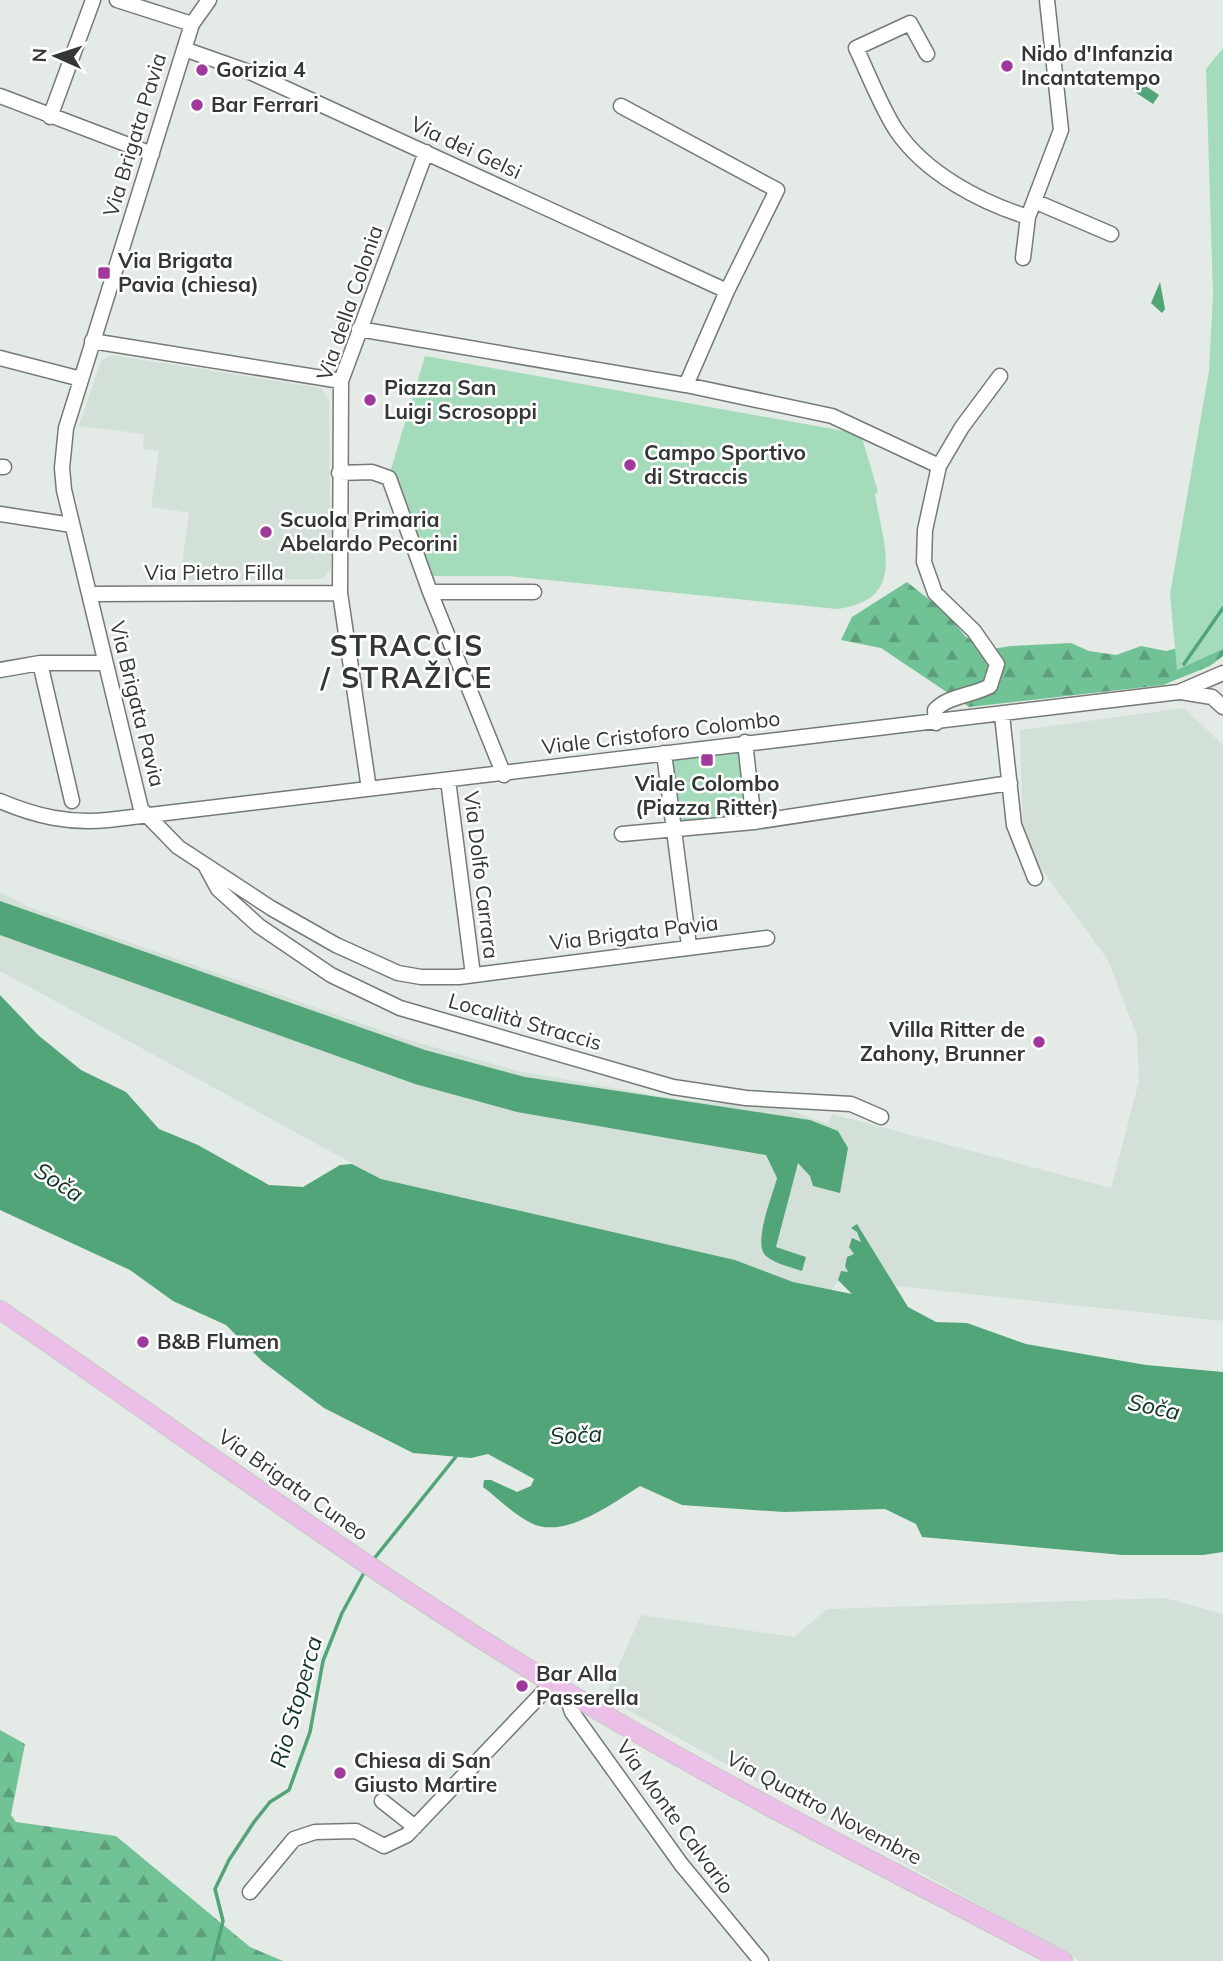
<svg xmlns="http://www.w3.org/2000/svg" width="1223" height="1961" viewBox="0 0 1223 1961" font-family="Mulish,sans-serif">
<defs>
<pattern id="forest-firs" width="22" height="20" patternUnits="userSpaceOnUse" patternTransform="scale(1.75)"><rect width="22" height="20" fill="#71c396"/><path d="M5 1l3.5 6h-7zM16 11l3.5 6h-7z" fill="#5e9f7b"/></pattern>
</defs>
<rect width="100%" height="100%" fill="#e4eae6"/>
<path fill="#d3e0d8" d="M112,355l209,33 8,12 2,169 -9,10 -142,1 9,-67 -38,-6 8,-56 -16,-2 1,-15 -65,-8 22,-65z
M1184,708l39,37v576l-384,-41 -9,12 -37,-10 -58,-22 -354,-81 -381,-208v-79l29,15 380,133 109,31 164,29 102,8 44,16 4,-10 279,74 28,-107 -2,-45 -29,-76 -85,-116 -3,-114z
M1165,1598l58,16v347h-143l-475,-264 36,-82 153,22 33,-28z"/>
<path fill="url(#forest-firs)" d="M907,582l38,30 20,24 21,14 25,-4 60,-3 18,8 27,4 25,-9 25,5 40,-10 17,-18v33l-13,10 -47,19 -194,22 -88,-59 -40,-8 11,-23z
M0,1730l25,14 -14,71 5,7 100,14 134,111 33,14h-283z"/>
<path fill="#a4dbba" d="M1223,48v601l-46,21 -7,-76 39,-223 4,-76 -7,-226z
M425,356l436,78 17,58 -3,2c8,51 33,106 -38,115l-329,-33h-80l-37,-107z
M745,742l9,80 -80,7 -10,-76z"/>
<path fill="#52a479" d="M1141,83l18,12 -6,9 -18,-12z
M1160,282l5,27 -3,4 -11,-10z
M0,901l425,149 100,27 285,43 28,11 10,17 -8,45 -27,-7 -3,-10 -12,-13 -22,84 30,10 -4,14c-12,-4 -26,-7 -36,-15 -14,-12 7,-61 11,-78l-11,-23 -249,-43 -102,-28 -415,-149z
M0,995l38,40 43,35 45,22 33,37 39,16 71,40 34,2 37,-22 12,-1 29,15 354,81 58,22 59,12 -14,-14 3,-9 7,1 -3,-6 2,-9 7,-3 -5,-7 3,-9 9,4 -4,-10 -6,-4 6,-4 51,83 28,15 31,1 59,21 120,21 77,7v180l-20,3h-80l-201,-18 -6,-13 -31,-15 -101,3 -102,-7 -42,-19c-27,17 -76,54 -109,37 -17,-8 -33,-25 -48,-36l1,-7h7l26,12 14,-6 3,-7 -46,-25 -17,4 -58,-5 -89,-45 -61,-46 -37,-37 -53,-24 -43,-31 -130,-60z"/>
<g fill="none" stroke-linecap="round" stroke-linejoin="round">
<path stroke="#52a479" stroke-width="3.5" d="M1184,664l39,-56
M373,1560l85,-106
M213,1961l10,-40 -8,-32 14,-29 25,-38 16,-20 19,-12 21,-58 13,-71 19,-48 24,-44"/>
<g stroke="#757a77" stroke-width="17">
<path id="minor" d="M117,0l75,24
M209,0l-17,24 -126,404 -4,40 2,22 77,319 37,38 93,61 65,37 62,28 23,4h38l308,-39
M184,49l68,24 475,218
M927,54l-17,-31 -54,25c13,27 24,57 40,82 29,43 84,72 132,87
M0,96l152,58
M621,106l156,84 -50,101 -41,94
M50,117l43,-117
M1034,201l77,33
M1023,258l5,-41 33,-87 -14,-130
M359,329l327,56 146,31 107,50
M92,341l249,40
M0,358l81,21
M0,467h4
M339,473l33,-1 17,6 41,114 74,183
M0,514l72,11
M430,592h104
M89,594l251,-1
M40,663l32,138
M0,670l40,-7h64
M1181,692l31,5 11,10
M1002,715l12,110 21,53
M936,723l-1,-13c14,-15 37,-14 55,-24l7,-22 -23,-33 -39,-38 -11,-31 1,-32 14,-64 23,-39 38,-51
M745,742l9,80
M664,753l25,193
M448,780l25,195
M369,789l-29,-196 1,-212 85,-229
M0,801c35,15 69,23 108,19l1071,-128 44,-19
M622,834l132,-12 256,-39
M205,865l13,24 41,37 72,49 69,33 273,79 73,11 105,6 30,13
M565,1691l7,21 109,152 80,97
M382,1801l33,26
M250,1892l44,-53 21,-7 41,-1 28,15 23,-11 145,-152"/>
</g>
<g stroke="#c6c7c6" stroke-width="20">
<path id="major" d="M0,1310c188,128 371,265 567,382 161,97 330,181 496,269"/>
</g>
<use href="#minor" stroke="#fff" stroke-width="14"/>
<use href="#major" stroke="#ecbfe8" stroke-width="18"/>
</g>
<g fill="#a1389b" stroke="#fff" stroke-width="2.5">
<circle cx="1007" cy="66" r="7"/>
<circle cx="202" cy="70" r="7"/>
<circle cx="197" cy="105" r="7"/>
<rect x="97" y="266" width="14" height="14" rx="3.5"/>
<circle cx="370" cy="400" r="7"/>
<circle cx="630" cy="465" r="7"/>
<circle cx="266" cy="532" r="7"/>
<rect x="700" y="753" width="14" height="14" rx="3.5"/>
<circle cx="1039" cy="1042" r="7"/>
<circle cx="143" cy="1342" r="7"/>
<circle cx="522" cy="1686" r="7"/>
<circle cx="340" cy="1773" r="7"/>
</g>
<g text-anchor="middle" stroke-width="5" stroke-linejoin="round" paint-order="stroke">
<g font-size="21" font-weight="bold" fill="#343735" stroke="#fff" text-anchor="start">
<text x="1021" y="61">Nido d'Infanzia<tspan x="1021" dy="24">Incantatempo</tspan></text>
<text x="216" y="77">Gorizia 4</text>
<text x="211" y="112">Bar Ferrari</text>
<text x="118" y="268">Via Brigata<tspan x="118" dy="24">Pavia (chiesa)</tspan></text>
<text x="384" y="395">Piazza San<tspan x="384" dy="24">Luigi Scrosoppi</tspan></text>
<text x="644" y="460">Campo Sportivo<tspan x="644" dy="24">di Straccis</tspan></text>
<text x="280" y="527">Scuola Primaria<tspan x="280" dy="24">Abelardo Pecorini</tspan></text>
<text x="707" y="791" text-anchor="middle">Viale Colombo<tspan x="707" dy="24">(Piazza Ritter)</tspan></text>
<text x="1025" y="1037" text-anchor="end">Villa Ritter de<tspan x="1025" dy="24">Zahony, Brunner</tspan></text>
<text x="157" y="1349">B&amp;B Flumen</text>
<text x="536" y="1681">Bar Alla<tspan x="536" dy="24">Passerella</tspan></text>
<text x="354" y="1768">Chiesa di San<tspan x="354" dy="24">Giusto Martire</tspan></text>
</g>
<g font-size="21" fill="#343735" stroke="#fff">
<text transform="translate(135 135) rotate(-73)" y="7">Via Brigata Pavia</text>
<text transform="translate(466 148) rotate(25)" y="7">Via dei Gelsi</text>
<text transform="translate(350 303) rotate(-71)" y="7">Via della Colonia</text>
<text x="214" y="580">Via Pietro Filla</text>
<text transform="translate(137 704) rotate(76)" y="7">Via Brigata Pavia</text>
<text transform="translate(661 733) rotate(-7)" y="7">Viale Cristoforo Colombo</text>
<text transform="translate(481 875) rotate(83)" y="7">Via Dolfo Carrara</text>
<text transform="translate(634 933) rotate(-7)" y="7">Via Brigata Pavia</text>
<text transform="translate(525 1022) rotate(16)" y="7">Località Straccis</text>
<text transform="translate(293 1485) rotate(35)" y="7">Via Brigata Cuneo</text>
<text transform="translate(824 1808) rotate(28)" y="7">Via Quattro Novembre</text>
<text transform="translate(675 1817) rotate(54)" y="7">Via Monte Calvario</text>
</g>
<g font-size="23" font-style="italic" fill="#0f3422" stroke="#fff">
<text transform="translate(59 1182) rotate(33)" y="8">Soča</text>
<text transform="translate(1154 1407) rotate(12)" y="8">Soča</text>
<text transform="translate(576 1435) rotate(-3)" y="8">Soča</text>
<text transform="translate(296 1702) rotate(-74)" y="8">Rio Stoperca</text>
</g>
<g font-size="28" font-weight="bold" letter-spacing="2" fill="#343735" stroke="#fff">
<text x="407" y="656">STRACCIS<tspan x="407" dy="32">/ STRAŽICE</tspan></text>
</g>
</g>
<g transform="translate(56 56) rotate(273)" stroke="#ffffff" stroke-width="5" paint-order="stroke">
<path d="M0-5L12 26L0 18L-12 26Z" fill="#343735"/>
<text y="-10" font-size="19" font-weight="bold" text-anchor="middle" fill="#343735">N</text>
</g>
</svg>
